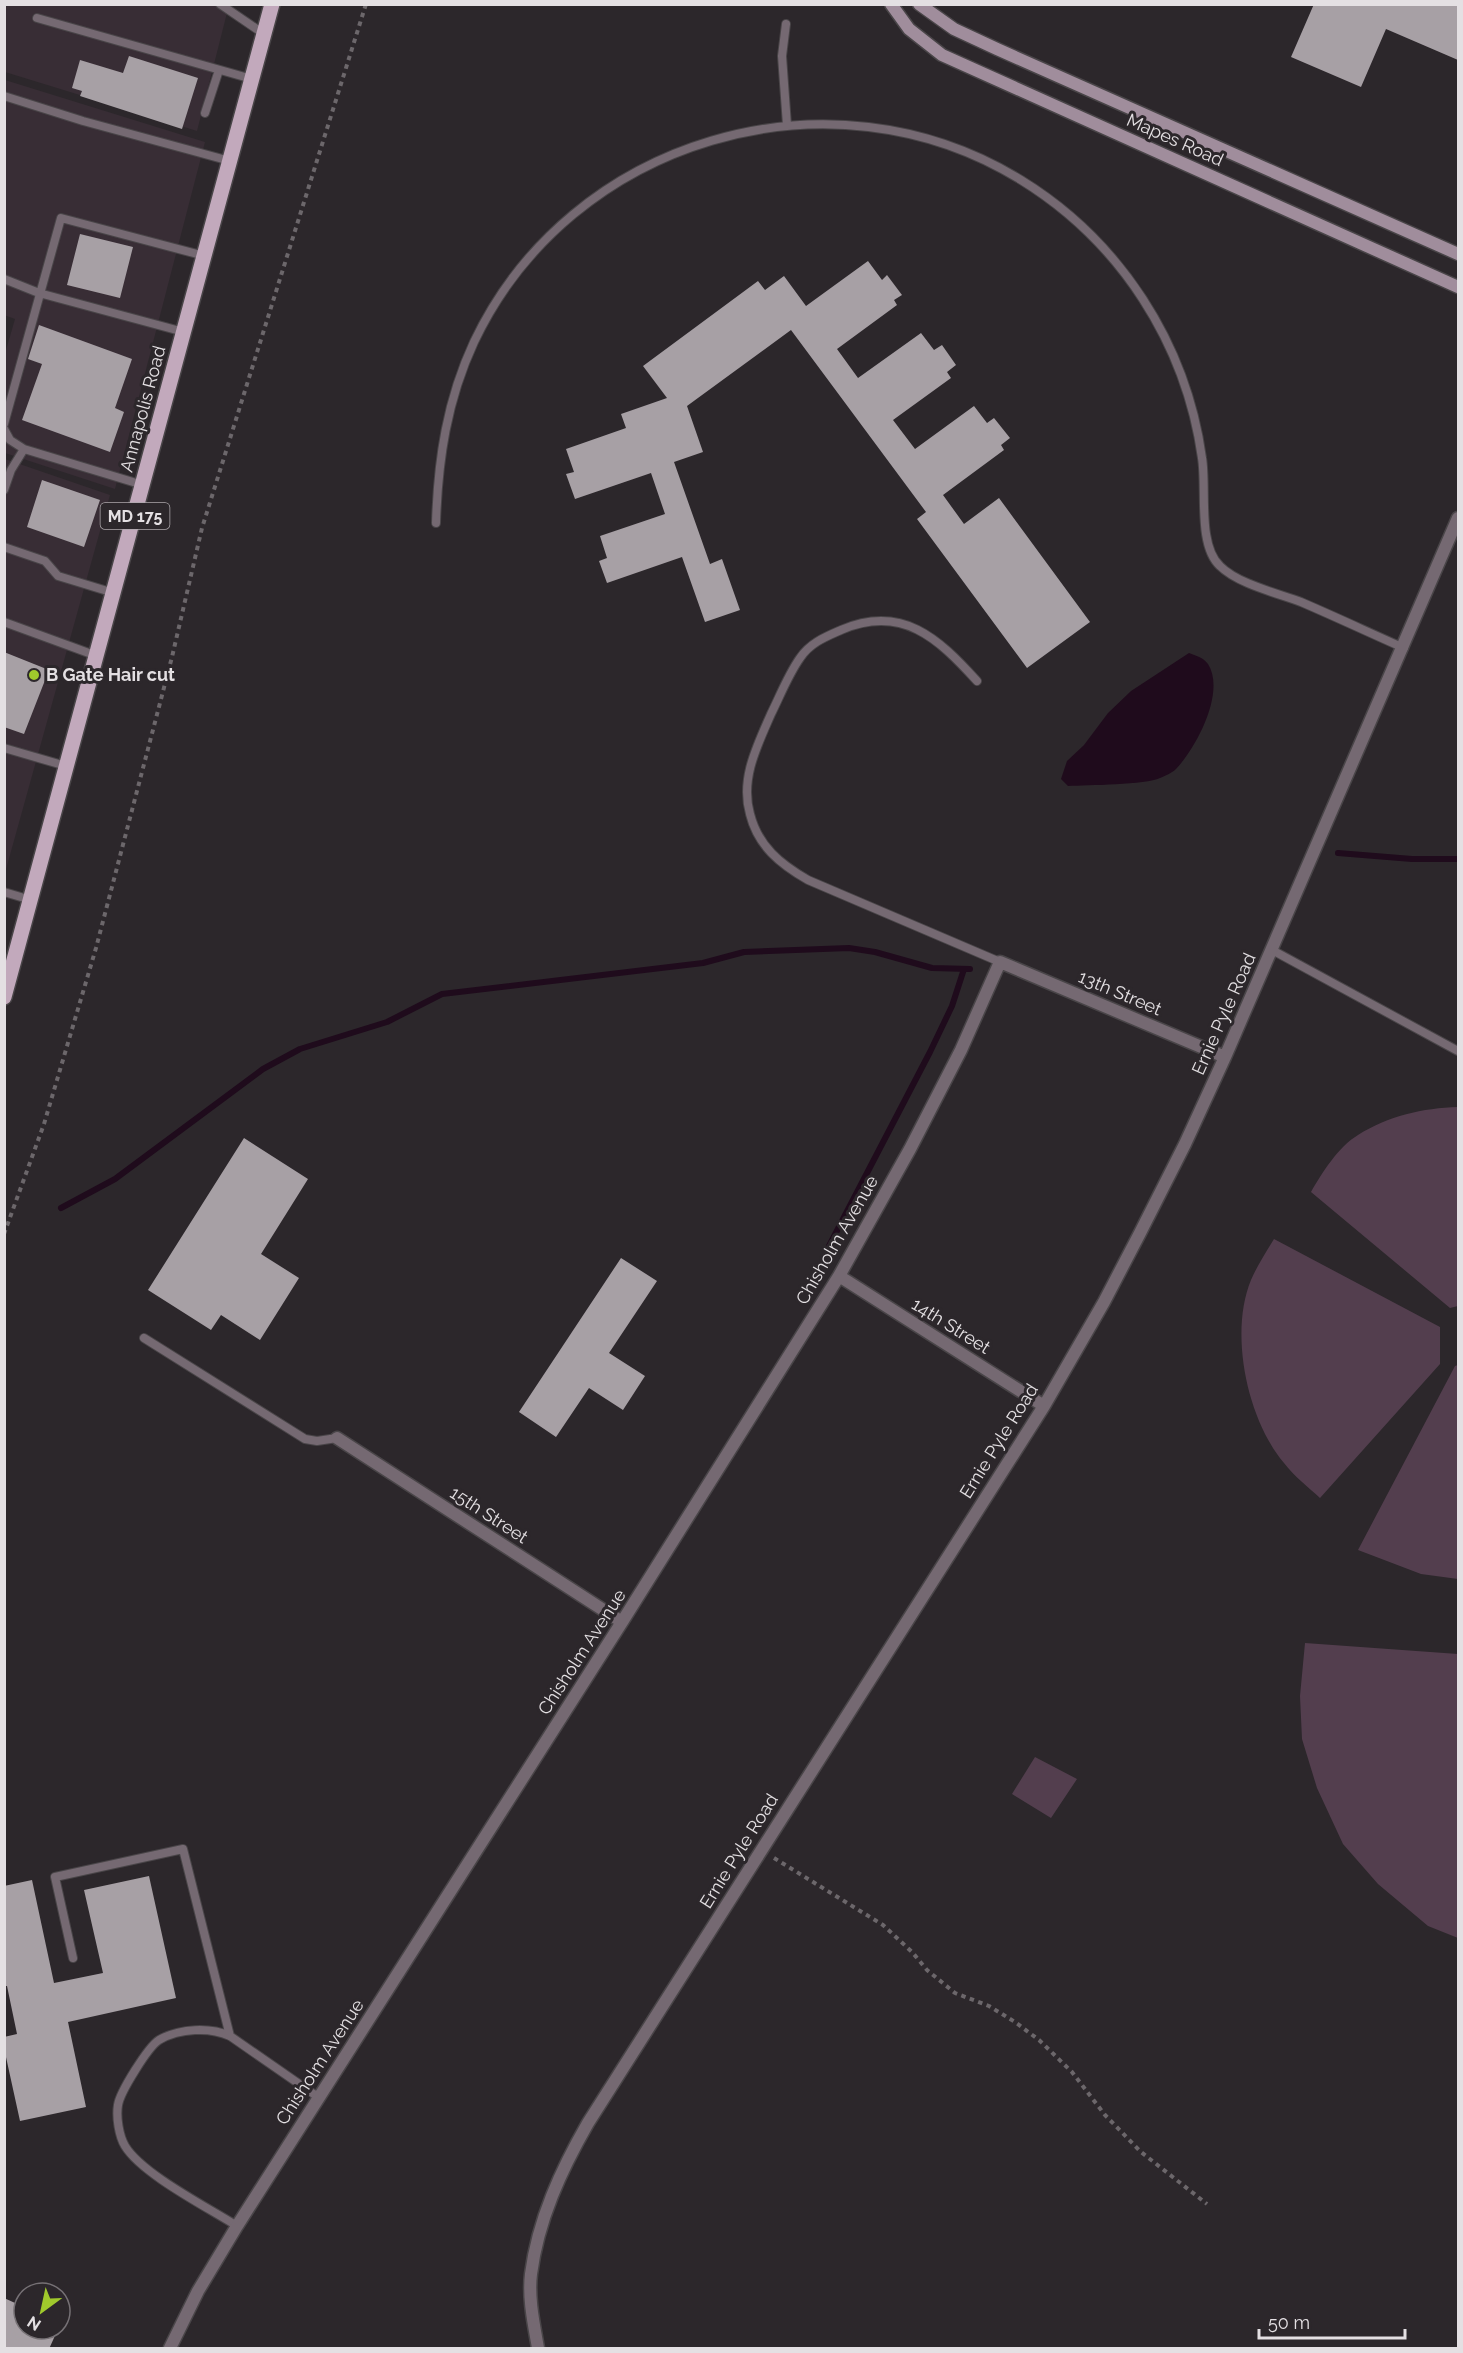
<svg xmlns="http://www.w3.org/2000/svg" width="1463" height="2353" viewBox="0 0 1463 2353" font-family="Raleway,sans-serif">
<rect width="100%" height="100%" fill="#2c272b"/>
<path fill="#382d35" d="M6,4l223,1 -32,126 -192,-59z
M5,80l200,62 -90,347 -110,-36 -1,-96 11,-38 -11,-4z
M5,459l105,36 -105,378z"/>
<path fill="#533e4e" d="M1458,1107v199l-8,2 -139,-116c11,-19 27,-45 47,-57 30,-19 65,-27 100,-28z
M1274,1239l166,88v37l-120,134c-12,-11 -26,-22 -36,-35 -37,-44 -55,-130 -33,-183 6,-14 15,-28 23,-41z
M1458,1365v214l-37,-5 -63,-24 97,-184z
M1305,1643l153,11v284l-30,-12 -50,-42 -35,-40 -26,-56 -15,-49 -2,-43z
M1035,1757l42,22 -26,39 -39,-24z"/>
<path fill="#1f0b1c" d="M1189,653c7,3 14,4 19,11 18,28 -12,84 -32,105 -4,4 -11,7 -16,9 -14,7 -73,7 -92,8l-7,-7 6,-18 17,-16 24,-32 23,-22z"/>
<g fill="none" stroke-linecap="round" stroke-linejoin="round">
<path stroke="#1f0b1c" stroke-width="6" d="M1338,853l74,6h46
M61,1208l54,-29 148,-110 37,-20 87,-27 55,-28 261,-31 41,-11 105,-4 26,4 57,16 38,1
M829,1246l101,-194 22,-46 12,-37"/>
</g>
<path fill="#a7a0a5" d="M1314,4h144v56l-72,-31 -25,58 -70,-30z
M129,56l69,22 -16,51 -102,-33 2,-5 -10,-3 8,-28 43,13z
M80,234l53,13 -13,51 -53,-13z
M868,261l14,19 5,-5 15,20 -8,5 3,5 -60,44 21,29 63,-45 13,17 8,-5 14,20 -9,7 4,6 -58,42 22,29 59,-43 13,17 7,-5 16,20 -9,7 3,5 -61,45 21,29 35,-26 91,124 -63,46 -110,-149 9,-7 -135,-182 -104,76 16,46 -29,10 36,102 12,-5 18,51 -35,12 -23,-65 -75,26 -8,-22 8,-3 -7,-22 65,-22 -14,-41 -76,26 -9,-25 8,-2 -8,-23 60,-21 -5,-14 46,-16 -24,-32 115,-85 7,9 19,-14 22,30z
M39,325l93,34 -17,49 9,4 -14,40 -88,-32 20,-56 -14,-5z
M42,480l58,20 -16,47 -57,-20z
M4,652l45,18 -25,64 -20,-7z
M244,1138l64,41 -47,75 38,24 -39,62 -39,-25 -10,15 -63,-40z
M621,1258l36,23 -48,72 36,23 -22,34 -34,-22 -33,49 -37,-25z
M149,1876l27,122 -108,24 18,85 -66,14 -16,-73v-11l13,-3 -10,-48h-3v-100l28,-6 22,103 49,-10 -19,-83z
M4,2298l20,9v22h34l-9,20h-45z"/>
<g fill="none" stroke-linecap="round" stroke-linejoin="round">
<g stroke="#494548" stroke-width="10">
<path id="lane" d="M220,4l44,30
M37,18l215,61
M786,24l-4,32 5,69
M4,96l79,25 147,40
M205,113l14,-43
M4,279l35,14 145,39
M4,424l57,-206 144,38
M4,429l6,11 14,9
M4,490l7,-20 13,-21 119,36
M436,523c2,-64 11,-123 38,-181 96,-203 356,-280 547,-162 99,61 165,163 181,278 5,30 -5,87 18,108 18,18 57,27 81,36 35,15 69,31 103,46
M4,547l41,14 13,15 56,17
M4,622l93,34
M977,681c-39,-43 -75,-77 -136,-51 -16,7 -31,13 -41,28 -12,17 -20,38 -29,56 -14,32 -31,65 -21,100 8,32 30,50 58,66l192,82
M4,748l62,18
M4,892l27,8
M1272,950l186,101
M144,1338l161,101 12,2 20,-3
M73,1958l-18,-81 128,-28 47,187
M237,2226c-30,-19 -95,-52 -112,-80 -6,-10 -9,-29 -7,-41 2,-13 30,-58 41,-65 21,-12 51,-13 71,-4l88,61"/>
</g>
<g stroke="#494548" stroke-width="15">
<path id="street" d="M839,1276l205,130
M337,1438l285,184
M170,2348l28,-57 39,-65 385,-604 217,-346 71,-127 51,-99 39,-88 225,95
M538,2348c-4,-23 -10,-50 -7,-74 7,-54 30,-104 57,-151l456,-717 60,-104 36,-69 45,-89 40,-87 233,-539"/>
</g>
<g stroke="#494548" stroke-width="15">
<path id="secondary" d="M891,4l18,25 33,26 516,232
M919,4l35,25 43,20 461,205"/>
</g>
<g stroke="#494548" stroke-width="18">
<path id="primary" d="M4,997l268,-993"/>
</g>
<path stroke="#6c676b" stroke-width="4" stroke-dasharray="4.5 4.5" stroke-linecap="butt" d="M4,1234l40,-110 52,-176 76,-291 30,-129 164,-524
M774,1858l109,67 29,27 15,18 28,23 34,13 26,16 24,18 33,32 33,43 36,37 66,52"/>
<use href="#lane" stroke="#756972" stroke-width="8"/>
<use href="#street" stroke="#756972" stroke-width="12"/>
<use href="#secondary" stroke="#a08d9c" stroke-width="12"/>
<use href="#primary" stroke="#c2a9bc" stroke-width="15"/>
</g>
<circle fill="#a0c92c" stroke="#2c272b" stroke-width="2" cx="34" cy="675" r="6"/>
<g text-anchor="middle" stroke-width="6" stroke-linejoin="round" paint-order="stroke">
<rect fill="#2c272b" stroke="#ada8ac" stroke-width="1.5" x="100.5" y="503" width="69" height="26" rx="4.5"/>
<g font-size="16" font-weight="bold" fill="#e4e0e3">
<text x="135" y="522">MD 175</text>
</g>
<g font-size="18" fill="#e4e0e3" stroke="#2c272b">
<text transform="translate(1175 140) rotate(24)" y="6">Mapes Road</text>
<text transform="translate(143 409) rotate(-75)" y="6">Annapolis Road</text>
<text transform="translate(1120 993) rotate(23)" y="6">13th Street</text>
<text transform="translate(1224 1014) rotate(-66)" y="6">Ernie Pyle Road</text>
<text transform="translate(837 1240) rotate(-60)" y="6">Chisholm Avenue</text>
<text transform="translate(951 1326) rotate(32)" y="6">14th Street</text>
<text transform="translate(999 1441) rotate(-58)" y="6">Ernie Pyle Road</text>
<text transform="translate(489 1515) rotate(33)" y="6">15th Street</text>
<text transform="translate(582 1652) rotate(-57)" y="6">Chisholm Avenue</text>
<text transform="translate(739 1851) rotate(-58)" y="6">Ernie Pyle Road</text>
<text transform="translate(320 2062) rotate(-57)" y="6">Chisholm Avenue</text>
</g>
<g font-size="18" font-weight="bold" fill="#e4e0e3" stroke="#2c272b" text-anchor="start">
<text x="46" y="681">B Gate Hair cut</text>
</g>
</g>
<rect width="1463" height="2353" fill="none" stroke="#e4e0e3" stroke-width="12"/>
<g transform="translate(42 2311) rotate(213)"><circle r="28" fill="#2c272b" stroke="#767175" stroke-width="1.5"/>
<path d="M0-4.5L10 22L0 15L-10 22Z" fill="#a0c92c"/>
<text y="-9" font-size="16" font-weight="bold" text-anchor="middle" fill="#e4e0e3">N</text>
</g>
<path d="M1259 2329v9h146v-9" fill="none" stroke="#e4e0e3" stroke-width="3"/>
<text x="1268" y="2329" font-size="18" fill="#e4e0e3" stroke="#2c272b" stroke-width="4.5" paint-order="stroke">50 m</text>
</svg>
